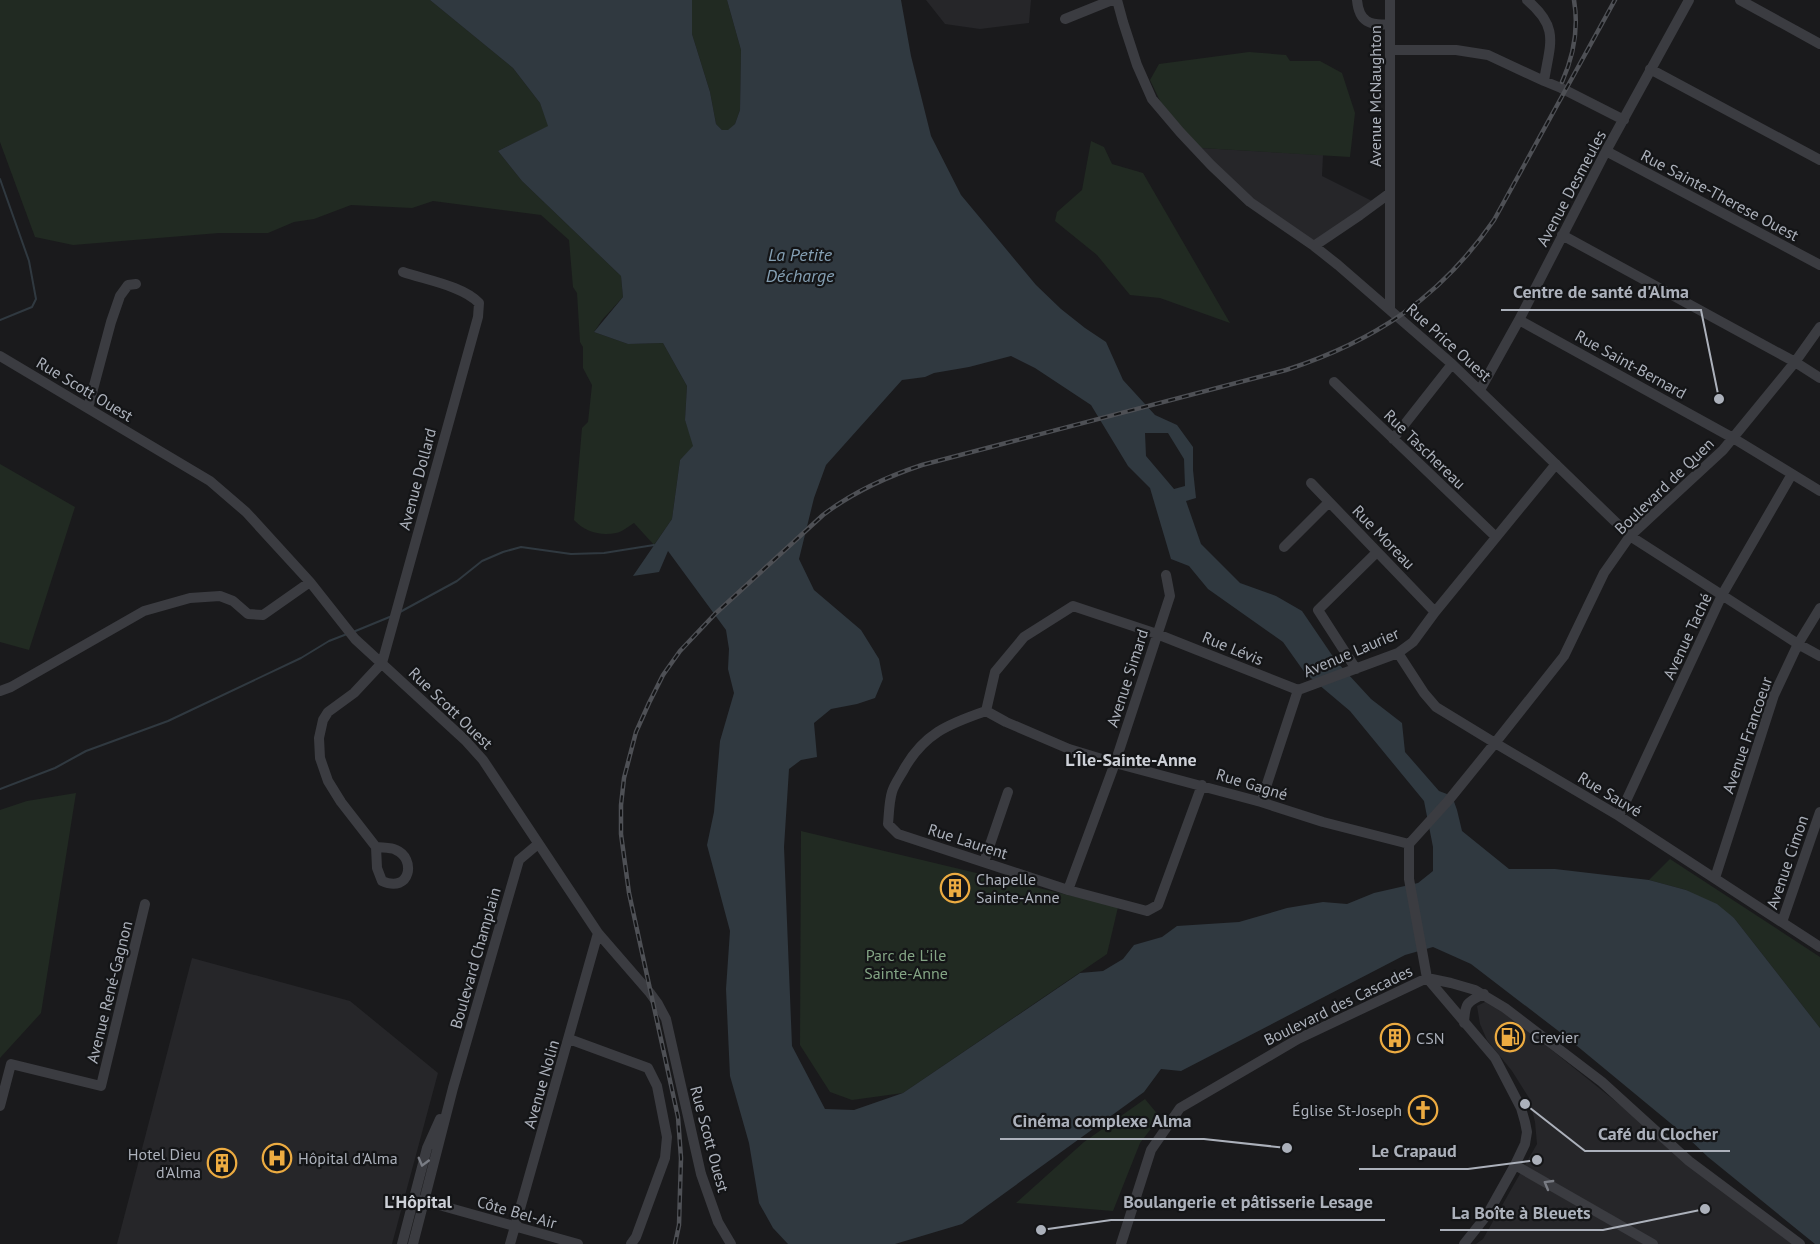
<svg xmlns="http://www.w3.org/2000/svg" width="1820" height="1244" viewBox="0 0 1820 1244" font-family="'PT Sans',sans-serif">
<rect width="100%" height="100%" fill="#1a1a1c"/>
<path fill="#262629" d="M926,0h105l-2,23 -49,6 -35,-5z
M1201,148l122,7 -1,21 52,26 -61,40 -61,-42z
M192,958l158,43 88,72 -46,171h-275z
M1487,1001l10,5 296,238h-317l7,-5 54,-95 -2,-22 -6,-24 -17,-27 -25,-31 -7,-16 -3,-18z"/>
<path fill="#212a22" d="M0,0h430l83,68 27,35 9,23 -51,25 24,30 99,95 2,21 -21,23 -8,12 34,12 35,-1 24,43 -2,34 9,26 -14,14 -8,59 -18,26 -20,-22c-5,3 -12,9 -18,10 -16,3 -31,-1 -42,-13l8,-92 6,-6 4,-37 -9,-17v-21l-3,-5 -3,-49 -4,-6 -4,-47 -28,-25 -108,-14 -21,7 -61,-3 -37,14 -20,3 -26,11h-49l-146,12 -38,-8 -35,-95z
M692,0h35l14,50 -1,60 -5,14 -6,6h-7l-6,-6 -6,-32 -18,-58z
M1249,52l37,3 4,6h30l22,12 13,40 -5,44 -149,-9 -38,-41 -13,-27 9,-16z
M1091,141l13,6 8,17 31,9 87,150 -70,-25 -30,-3 -33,-40 -42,-34 2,-9 25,-22z
M0,464l75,43 -46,143 -29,-8z
M76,793l-35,220 -41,45v-248l27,-9z
M801,831l317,76 -11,47 -204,139 -51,7 -22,-8 -30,-47z
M1670,859l150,98v71l-86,-110 -48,-28 -37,-10z
M1145,1099l15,18 -20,26 -27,68 -97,-8 68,-61z"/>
<path fill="#303940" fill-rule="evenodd" d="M430,0h262v34l18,58 6,32 6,6h6l7,-6 5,-14 1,-60 -14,-50h174l10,56 20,80 30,59 75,90 25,24 24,19 21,14 17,38 32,35 22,10 16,22v23l3,28 -10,3 15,43 39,39 36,13 26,15 34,50 35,38 31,24 3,29 34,39 13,5 5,14 5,21 47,38h46l94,11 37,10 31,14 17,14 86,110v216h-5l-107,-87 -22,-21 -121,-100 -94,-72 -38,-17 -28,8 -224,116 -20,-2 -17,23 -182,132 -67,20h-107l-15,-16 -14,-25 -10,-60 -19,-67 -4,-87 4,-58 -23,-86 7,-33 6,-71 14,-48 -6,-24 1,-20 -3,-19 -58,-79 -9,21 -26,4 39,-57 8,-59 13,-14 -8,-26 2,-34 -24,-43 -35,1 -34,-12 29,-35 -2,-21 -99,-95 -24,-30 50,-25 -8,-23 -27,-35zM1011,356l24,12 56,37 37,61 22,22 21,71 18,7 19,23 75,53 22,31 45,38 74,90 9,46v24l-15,12 -44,10 -27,11 -24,-2 -36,6 -48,14 -62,4 -15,11 -28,8 -11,14 -20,12 -23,2 -177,120 -49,17 -29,-1 -33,-63 -8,-199 5,-78 12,-9 16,-3 -3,-34 17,-14 26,-5 18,-6 8,-19 -4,-20 -18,-29 -47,-40 -15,-31 15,-61 12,-33 76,-85 23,-3 9,-4 35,-6zM1145,433h23l16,26 1,27 -11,3 -28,-33z"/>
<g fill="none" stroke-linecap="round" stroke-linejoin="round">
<path stroke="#303940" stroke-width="2" d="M0,179l29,82 7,38 -4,8 -32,13
M400,612l57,-31 25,-20 21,-9 18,-5 50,7 33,-1 50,-8
M353,632l39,-16
M0,789l55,-21 31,-17 82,-30 133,-63 28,-17 18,-7"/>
<path stroke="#3b3c41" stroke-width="10" d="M1117,0l6,22 14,43 15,34 28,33 31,33 39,37 64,44 24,19 114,99 178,172 168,108 22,12
M1357,0c2,22 13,26 33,24
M1527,0c33,28 23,43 17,81
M1740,0l80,44
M1065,19l47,-19
M1391,50h65l32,5 56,26 17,7 63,32
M1650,69l170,91
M1606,151l214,114
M1562,235l233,127 25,16
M1314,246l46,-31 30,-22
M1390,309v-309
M1519,320l214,118 87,53
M0,356l210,125 36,31 64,70 45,57 110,101 18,20 115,173 52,60 8,11 8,15 35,155 17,48 13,22
M1334,382l162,155
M1480,390l39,-70 87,-169 83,-151
M88,408l23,-86 9,-26 8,-11 8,-1
M1393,439l59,-75
M1311,483l124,129
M1284,547l45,-45
M1398,653l26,40 12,14 59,36 124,73 201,131
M1356,669l-38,-59 59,-58
M0,691l11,-4 133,-76 46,-13 30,-2 13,5 15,13 15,1 47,-33
M986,711l20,11 63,27 46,14 146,39 62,20 86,22
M1202,785l-44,120 -11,6 -79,-21 -170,-56 -10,-10c1,-10 1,-22 4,-32 2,-7 7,-14 11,-21 20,-37 45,-47 83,-60l9,-39 29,-35 49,-31 84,28 141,56
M1261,802l37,-112 100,-37 15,-11 22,-30 121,-148
M1619,816l103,-221 70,-121
M376,847c6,1 15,0 20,3 20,8 15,44 -14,31l-5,-13 -1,-21 -35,-45 -13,-21 -8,-23 -1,-20 4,-18 5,-8 26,-19 28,-30 96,-346 1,-14c-16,-17 -53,-23 -76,-31
M984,862l24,-70
M1715,878l59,-183 24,-51 22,-36
M1068,890l47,-127 55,-167 -4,-21
M1782,922l38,-110
M1464,1023c1,-19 2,-21 20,-29
M569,1039l79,29 9,18 10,51 -2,21 -29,79 -5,7
M0,1106l11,-42 90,22 44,-182
M1515,1165l138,79
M414,1198l164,46
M402,1244l25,-96 13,-29
M413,1244l40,-156 66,-228 19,-16
M510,1244l88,-311
M1121,1244l30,-94 29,-42 118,-69 129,-61 24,5 24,7 30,18 97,74 87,79 111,83
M1464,1244l23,-29 28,-50 10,-21 2,-12 -2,-10 -4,-14 -26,-50 -68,-80 -18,-99v-35l39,-43 47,-58 69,-87 40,-83 26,-37 93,-86 72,-88 25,-35"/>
<g stroke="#4e5055" stroke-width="4.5">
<path id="rail" d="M1562,82c12,-27 17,-53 12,-82
M675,1244l4,-19 2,-67 -3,-41 -49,-224 -8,-59v-29l3,-27 12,-46 13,-29 14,-28 17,-24 35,-37 108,-99c30,-23 63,-38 99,-50l364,-95c89,-29 154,-72 208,-150l121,-220"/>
</g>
<use href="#rail" stroke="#141517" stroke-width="2" stroke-dasharray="7" stroke-linecap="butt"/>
</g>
<defs><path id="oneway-chevron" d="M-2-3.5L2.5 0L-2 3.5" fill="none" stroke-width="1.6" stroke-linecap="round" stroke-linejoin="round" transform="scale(1.5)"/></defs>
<g stroke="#797c84">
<use href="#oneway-chevron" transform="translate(423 1162) rotate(105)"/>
<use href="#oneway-chevron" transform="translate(1548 1184) rotate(-150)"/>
</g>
<defs>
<g id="building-ring" transform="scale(1.5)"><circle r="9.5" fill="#141517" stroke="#ecab41" stroke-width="1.5"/><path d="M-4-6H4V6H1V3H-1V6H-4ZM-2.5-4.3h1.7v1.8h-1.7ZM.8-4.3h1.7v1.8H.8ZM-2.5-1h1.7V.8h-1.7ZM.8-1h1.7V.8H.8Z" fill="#ecab41"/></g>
<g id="fuel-ring" transform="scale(1.5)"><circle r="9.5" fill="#141517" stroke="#ecab41" stroke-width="1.5"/><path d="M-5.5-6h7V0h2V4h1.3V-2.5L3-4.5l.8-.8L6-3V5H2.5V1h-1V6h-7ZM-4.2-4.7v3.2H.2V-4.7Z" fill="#ecab41"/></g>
<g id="church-ring" transform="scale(1.5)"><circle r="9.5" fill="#141517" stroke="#ecab41" stroke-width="1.5"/><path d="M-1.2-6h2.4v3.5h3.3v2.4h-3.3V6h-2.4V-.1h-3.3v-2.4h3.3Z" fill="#ecab41"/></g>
<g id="hospital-ring" transform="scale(1.5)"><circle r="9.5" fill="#141517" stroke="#ecab41" stroke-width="1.5"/><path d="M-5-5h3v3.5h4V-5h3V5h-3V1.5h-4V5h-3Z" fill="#ecab41"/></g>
</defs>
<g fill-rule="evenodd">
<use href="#building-ring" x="955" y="888"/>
<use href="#fuel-ring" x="1510" y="1037"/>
<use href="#building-ring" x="1395" y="1038"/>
<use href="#church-ring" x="1423" y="1110"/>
<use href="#hospital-ring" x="277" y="1158"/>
<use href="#building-ring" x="222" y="1163"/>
</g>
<g text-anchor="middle" stroke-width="4.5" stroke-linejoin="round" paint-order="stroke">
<g font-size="16" fill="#acb1bb" stroke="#141517">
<text transform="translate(1375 96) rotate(-90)" y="6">Avenue McNaughton</text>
<text transform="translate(1571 188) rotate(-62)" y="6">Avenue Desmeules</text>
<text transform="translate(1720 195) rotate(28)" y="6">Rue Sainte-Therese Ouest</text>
<text transform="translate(1449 342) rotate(42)" y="6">Rue Price Ouest</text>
<text transform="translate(1631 364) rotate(29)" y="6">Rue Saint-Bernard</text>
<text transform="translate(85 389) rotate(31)" y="6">Rue Scott Ouest</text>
<text transform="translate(1425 449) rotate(44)" y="6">Rue Taschereau</text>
<text transform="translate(417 479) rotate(-75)" y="6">Avenue Dollard</text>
<text transform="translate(1664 486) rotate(-44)" y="6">Boulevard de Quen</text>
<text transform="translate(1384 537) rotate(46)" y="6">Rue Moreau</text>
<text transform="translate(1687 636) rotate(-65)" y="6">Avenue Taché</text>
<text transform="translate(1233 648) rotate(22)" y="6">Rue Lévis</text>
<text transform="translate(1351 652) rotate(-23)" y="6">Avenue Laurier</text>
<text transform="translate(1127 678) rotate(-72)" y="6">Avenue Simard</text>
<text transform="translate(451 708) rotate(44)" y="6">Rue Scott Ouest</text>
<text transform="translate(1747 735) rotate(-71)" y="6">Avenue Francoeur</text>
<text transform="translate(1252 784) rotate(17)" y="6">Rue Gagné</text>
<text transform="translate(1610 794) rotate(31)" y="6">Rue Sauvé</text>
<text transform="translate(968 841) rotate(18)" y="6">Rue Laurent</text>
<text transform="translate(1787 862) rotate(-71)" y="6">Avenue Cimon</text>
<text transform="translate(475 958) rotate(-74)" y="6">Boulevard Champlain</text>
<text transform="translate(109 992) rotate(-76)" y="6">Avenue René-Gagnon</text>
<text transform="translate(1338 1005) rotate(-26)" y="6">Boulevard des Cascades</text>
<text transform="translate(541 1084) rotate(-74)" y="6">Avenue Nolin</text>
<text transform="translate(710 1139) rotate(75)" y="6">Rue Scott Ouest</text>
<text transform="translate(517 1212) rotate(16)" y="6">Côte Bel-Air</text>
</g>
<g font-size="16" fill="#acb1bb" stroke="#141517" text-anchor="start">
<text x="976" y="885">Chapelle<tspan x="976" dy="18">Sainte-Anne</tspan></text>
<text x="1531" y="1043">Crevier</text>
<text x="1416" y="1044">CSN</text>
<text x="1402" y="1116" text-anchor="end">Église St-Joseph</text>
<text x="201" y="1160" text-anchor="end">Hotel Dieu<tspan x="201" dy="18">d'Alma</tspan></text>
<text x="298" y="1164">Hôpital d'Alma</text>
</g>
<g font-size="16" fill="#84a585" stroke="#141517">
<text x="906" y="961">Parc de L'ile<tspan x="906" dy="18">Sainte-Anne</tspan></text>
</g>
<g font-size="18" font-style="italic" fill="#85a0b4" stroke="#141517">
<text x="800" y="261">La Petite<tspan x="800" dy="21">Décharge</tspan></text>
</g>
<g font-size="18" font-weight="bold" fill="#cdd0d7" stroke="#141517">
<text x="1131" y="766">L'Île-Sainte-Anne</text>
<text x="418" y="1208">L'Hôpital</text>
</g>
</g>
<path fill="none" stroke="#acb1bb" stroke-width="2" d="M1719 399L1701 310H1501M1287 1148L1204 1139H1000M1525 1104L1585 1151H1730M1537 1160L1468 1169H1359M1041 1230L1111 1220H1385M1705 1209L1603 1230H1440"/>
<g fill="#acb1bb" stroke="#141517" stroke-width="2">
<circle cx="1719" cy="399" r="6"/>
<circle cx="1287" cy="1148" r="6"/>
<circle cx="1525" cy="1104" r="6"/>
<circle cx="1537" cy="1160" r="6"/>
<circle cx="1041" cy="1230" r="6"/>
<circle cx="1705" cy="1209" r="6"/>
</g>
<g font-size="18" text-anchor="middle" font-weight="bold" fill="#acb1bb" stroke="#141517" stroke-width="4.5" stroke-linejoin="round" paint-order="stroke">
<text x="1601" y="298">Centre de santé d'Alma</text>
<text x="1102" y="1127">Cinéma complexe Alma</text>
<text x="1658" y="1140">Café du Clocher</text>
<text x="1414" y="1157">Le Crapaud</text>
<text x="1248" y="1208">Boulangerie et pâtisserie Lesage</text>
<text x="1521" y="1219">La Boîte à Bleuets</text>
</g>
</svg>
